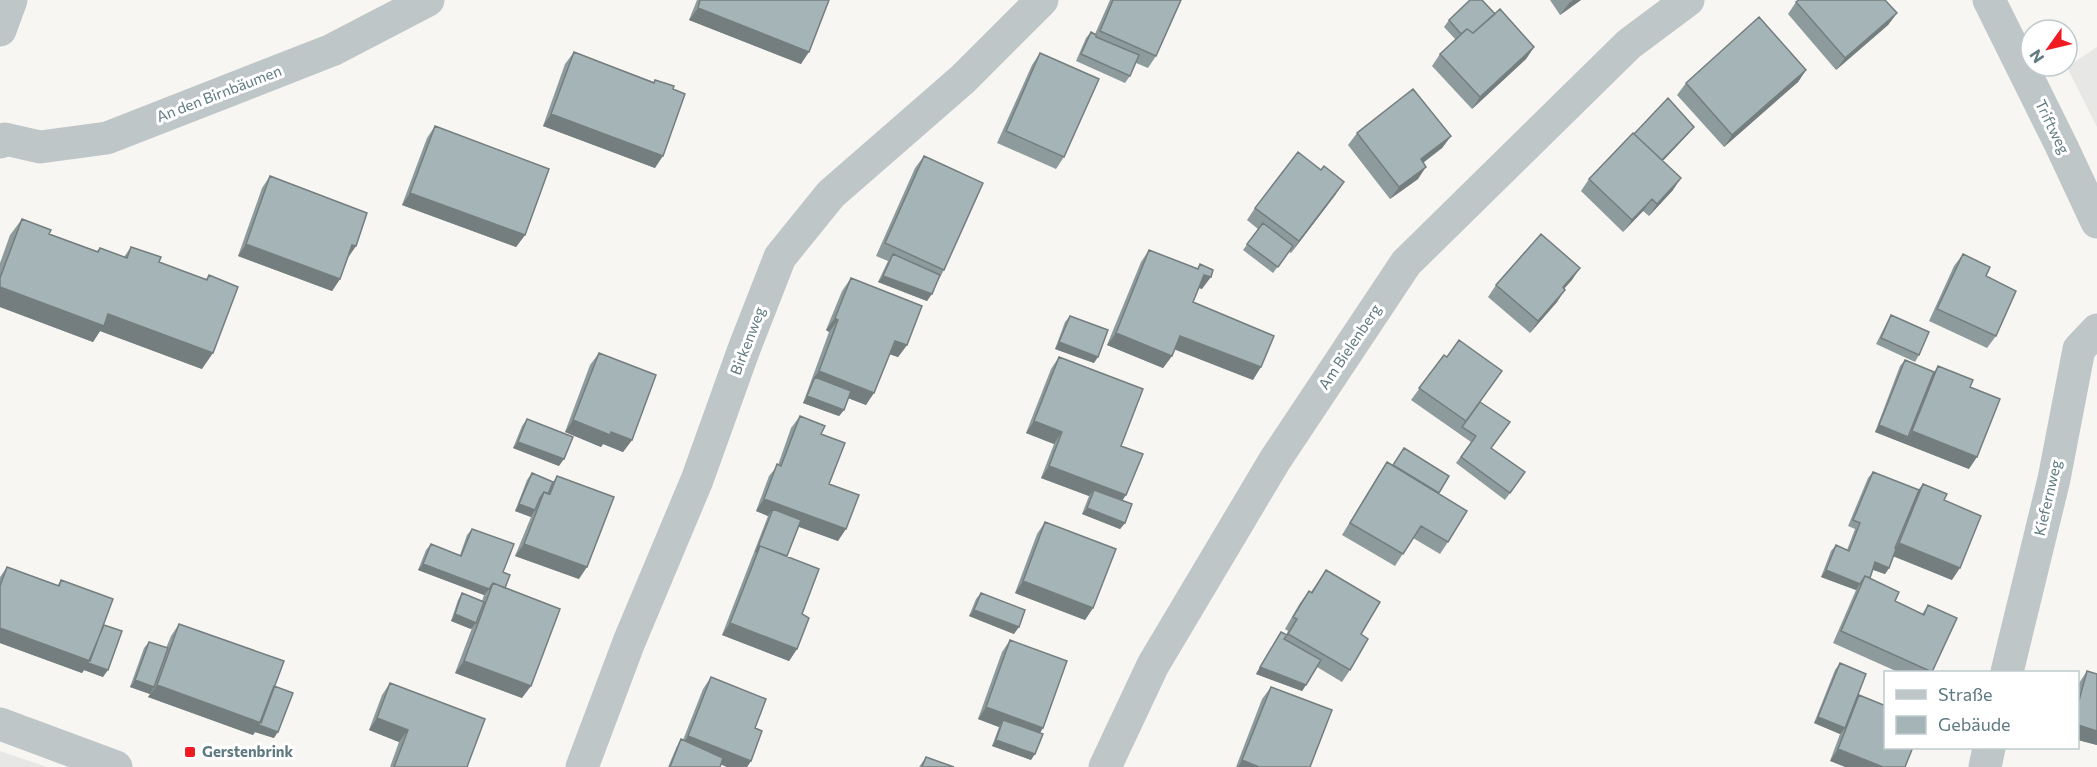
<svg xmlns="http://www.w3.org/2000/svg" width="2097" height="767" viewBox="0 0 2097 767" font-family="Commissioner,sans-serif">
<rect width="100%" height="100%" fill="#f7f6f3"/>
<path fill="#e7e8e6" d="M2097,47v80l-30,-60z
M0,751l47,16h-47z"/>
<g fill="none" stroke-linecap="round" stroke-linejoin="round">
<path stroke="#bfc6c8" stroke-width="33" d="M1989,0l72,145 36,77
M0,30l11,-30
M0,142l5,-3 35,8 67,-9 225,-88 96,-50
M2007,672l47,-193 25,-130 18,-19
M0,724l116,43
M582,767l47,-125 68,-162 47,-131 36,-92 51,-63 132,-115 79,-79
M1105,767l48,-102 122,-205 131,-197 223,-219 59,-44
M1985,767l4,-19"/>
</g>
<path fill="#8e9b9d" d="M697,0h132l-28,64 -112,-44z
M1110,0h71l-25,56 -8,12 -12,-5 -6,13 -5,7 -49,-22 10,-23 5,-6 4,2z
M1550,0h31l-21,15z
M1796,2l101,11 -9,12 -52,45 -48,-56z
M1495,14l39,33 -8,12 -54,50 -40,-43 8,-12 16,-14 -12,-13 5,-7z
M574,52l80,30 1,-2 18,9 -18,79 -112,-42 22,-62z
M1040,53l24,104 -8,12 -59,-26 35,-78z
M1806,70l-8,12 -74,65 -47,-52 9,-12z
M435,126l90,109 -9,12 -114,-42 25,-67z
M1357,133l94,3 -9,12 -19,15 -5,16 -28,20 -42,-54z
M1689,133l-26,28 10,29 -24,26 -6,-5 -20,21 -42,-41 8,-12 45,-45z
M924,156l20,114 -17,31 -49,-19 10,-21 -12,-5 39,-88z
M270,176l86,70 -8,12 -8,21 -8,12 -94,-35 24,-68z
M1336,194l-45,59 -2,-1 -16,21 -30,-23 15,-21 -11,-9 8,-12z
M22,219l27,15 48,17 3,-3 24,9 7,-10 28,15 47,17 3,-4 -7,94 -102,-38 -7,11 -93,-35v-44l10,-28z
M1149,250l48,19 3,-5 2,25 -3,-1 -6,14 60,78 -79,-31 -2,7 -9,12 -56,-23 34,-83z
M1963,254l23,22 10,60 -9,12 -58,-27 25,-55z
M1580,268l-16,20 -7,14 -27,31 -42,-36 8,-12z
M851,278l56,67 -9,12 -9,-3 -23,51 -18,-7 -4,12 -5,6 -36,-13 26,-71 -3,-2 16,-39z
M1891,315l28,40 -4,7 -39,-18 11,-22z
M1070,316l24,47 -39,-14 10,-27z
M599,353l33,87 -9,12 -20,-8 -2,3 -36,-15 25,-67z
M1444,355l3,2 33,45 11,46 34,24 -20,28 -49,-37 15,-21 -60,-42z
M1059,357l62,89 1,55 3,22 -5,6 -38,-15 7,-18 -48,-18 13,-34 -28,-11 25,-64z
M1905,360l29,12 4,-6 32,21 -1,82 -94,-37 25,-66z
M800,416l21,18 17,107 -39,-14 -12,29 15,58 -5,35 -8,12 -67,-26 46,-119 -12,-5 13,-35 9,-11 13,-37z
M527,419l32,47 -46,-18 9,-22z
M1387,462l52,31 9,49 -8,12 -27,-16 -18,28 -53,-31 37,-61z
M1873,472l45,18 5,-6 21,16 8,80 -58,-24 -5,12 -4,6 -12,-4 -3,8 25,23 27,13 6,-9 29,13 -26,54h-33l-65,-29 23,-53 -35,-13 10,-26 5,-6 11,5 8,-21 -7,-3 20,-48z
M532,473l21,9 4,-6 22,103 -64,-23 16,-39 -16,-6 12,-31z
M1045,522l48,86 -8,12 -70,-27 22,-59z
M472,529l31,43 19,126 -67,-25 17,-45 -1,1 -20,-8 7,-21 4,-7 20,8 2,-6 -66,-25 8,-20 5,-6 29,11 7,-20z
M7,567l50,19 4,-6 43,45 -1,52 -19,-7 -2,3 -82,-30v-66z
M1326,570l35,64 -11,36 -8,12 -25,-15 -15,24 -46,-17 25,-42 5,3 2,-4 -3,-2 15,-26 9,-12 2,1z
M981,593l33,41 -45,-18 7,-17z
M179,624l95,62v52l-19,-6 -2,3 -105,-38 2,-3 -20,-7 14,-39 5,-6 17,6 5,-12z
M1010,640l33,88 -3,5 -9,27 -39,-14 7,-19 -21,-8 24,-67z
M1840,663l16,38 3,-6 46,72 -75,-6 10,-27 -26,-11 21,-53z
M2087,671l10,3v71l-19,-5v-52l1,-5z
M711,677l44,51 -4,33 -4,6h-20l-6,-3 -1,3h-52l9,-21 4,-7 2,1 20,-51z
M390,683l77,84h-77l9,-25 -30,-12 13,-35z
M1271,687l39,80h-74l26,-68z
M926,757l28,10h-35z"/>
<path fill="#747e7f" d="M1573,0h8l-21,15 9,-12z
M698,8l111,44 -8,12 -112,-44z
M1897,13l-9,12 -52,45 9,-12z
M1534,47l-8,12 -54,50 8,-12z
M1806,70l-8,12 -74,65 8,-12z
M551,114l112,42 -8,12 -112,-42z
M1694,127l-5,6 -36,38 4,-6z
M1451,136l-9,12 -30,23 9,-12z
M1426,167l-8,12 -28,20 9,-12z
M1681,178l-8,12 -24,26 8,-12z
M1344,182l-8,12 -45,59 8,-12z
M410,193l115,42 -9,12 -114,-42z
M1652,199l-9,12 -20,21 9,-12z
M246,244l94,35 -8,12 -94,-35z
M352,245l4,1 -9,12z
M1580,268l-8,12 -17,19 8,-12z
M1204,275l7,2 -9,12 -6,-2z
M883,276l49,18 -5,7 -49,-19z
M0,287l108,27 105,39 -11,16 -102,-38 -7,11 -93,-35z
M1565,290l-8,12 -27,31 8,-12z
M835,318l3,2 -9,12 -3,-2z
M1116,333l56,23 -9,12 -56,-23z
M1180,336l81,31 -8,13 -82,-32z
M895,341l12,4 -9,12 -12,-4z
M1059,342l39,15 -4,6 -39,-14z
M819,371l55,22 -8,12 -54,-21 3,-7 -5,6z
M807,396l37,14 -5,6 -36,-13z
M573,420l38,12 21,8 -9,12 -20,-8 -2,3 -36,-15z
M1034,421l28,11 -8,12 -28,-11z
M1879,425l29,12 4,-6 65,26 -8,12 -94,-37z
M518,442l46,17 -5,7 -46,-18z
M1049,466l77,29 -8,12 -24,-17 -5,6 -48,-18z
M764,499l82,30 -8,12 -68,-25 3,-7 -5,7 -12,-5z
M519,504l16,6 -4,7 -16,-6z
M1087,508l38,15 -5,6 -38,-15z
M1899,543l61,25 -8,12 -62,-25z
M524,544l63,23 -8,12 -64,-23z
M1875,562l14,6 -4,6 -14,-5z
M423,564l66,25 -5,6 -66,-25z
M1826,570l34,14 -4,6 -35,-13z
M1023,581l70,27 -8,12 -70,-27z
M974,610l45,17 -5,7 -45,-18z
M455,614l21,9 -5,6 -20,-8z
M730,623l67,26 -8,12 -67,-26z
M0,628l90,33 18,9 -5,7 -19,-7 -2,3 -82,-30z
M464,661l67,25 -9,12 -67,-25z
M1260,667l46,18 -4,6 -46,-17z
M135,680l19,7 -4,7 -20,-7z
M157,685l104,38 17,9 -4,6 -19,-6 -2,3 -105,-38z
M986,707l57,21 -8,12 -32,-20 -4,7 -21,-8z
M1818,717l27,11 -5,6 -26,-11z
M377,718l31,12 -9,12 -30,-12z
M2078,725l19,6v14l-19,-5z
M688,736l63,25 -4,6h-20l-47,-19z
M996,740l39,14 -4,6 -39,-14z
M1838,749l45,18h-38l-15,-6z
M1242,760l17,7h-21z"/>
<path fill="#a5b4b6" stroke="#747e7f" stroke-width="1.5" d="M700,0h129l-20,52 -111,-44z
M1113,0h68l-25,56 -56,-25z
M1470,0h12l13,14 -22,19 -6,-4 -6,5 -12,-14z
M1799,0h86l12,13 -52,45 -49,-56z
M1500,9l34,38 -54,50 -40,-43 27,-25 6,4z
M1759,17l47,53 -74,65 -46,-52z
M1091,32l5,3v2l43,18 -9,21 -49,-22z
M574,52l80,31 1,-3 19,6 -1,3 12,5 -22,62 -112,-42z
M1040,53l59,26 -35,78 -58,-26z
M1413,89l38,47 -30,23 5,8 -27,20 -42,-54z
M1668,98l26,29 -32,33 -28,-26z
M435,126l114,43 -24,66 -115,-42z
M1633,133l48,45 -24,26 -5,-5 -20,21 -43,-41z
M1298,152l23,18 3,-4 20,16 -45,59 -44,-33z
M924,156l59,27 -39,87 -59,-27z
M270,176l97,37 -11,33 -4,-1 -12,34 -94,-35z
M22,219l29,11 -2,4 49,18 2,-4 27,10 4,-11 30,10 -2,5 48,18 2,-5 29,12 -25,66 -105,-39 -4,12 -104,-39v-9z
M1263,223l30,23 -15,21 -31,-23z
M1541,234l39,34 -17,19 2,3 -27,31 -42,-36z
M1149,250l49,19 2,-5 13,6 -2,7 -7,-2 -11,27 81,34 -13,31 -81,-31 -8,20 -56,-23z
M893,254l47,21 -8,19 -49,-18z
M1963,254l27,13 -4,9 30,15 -20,45 -59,-27z
M851,278l71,28 -15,39 -12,-4 -21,52 -55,-22 19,-51 -3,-2z
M1891,315l38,17 -10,23 -38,-17z
M1070,316l38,14 -10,27 -39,-15z
M1459,340l43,31 -36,50 -47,-33 25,-33 3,2z
M599,353l57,22 -24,65 -21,-8 -1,3 -37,-15z
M1059,357l84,32 -22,57 22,8 -17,41 -77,-29 13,-34 -28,-11z
M1905,360l29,12 -26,65 -29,-12z
M1938,366l35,14 -3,7 30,12 -23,58 -65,-26z
M815,377l36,14 -7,19 -37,-14z
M1480,402l30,20 -19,26 34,24 -15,21 -49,-36 15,-21 -14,-9z
M800,416l25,10 -4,8 24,9 -16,41 30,11 -13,34 -82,-30 13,-35 4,2z
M527,419l46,18 -9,22 -46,-17z
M1404,448l45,28 -10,17 -46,-28z
M1387,462l80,49 -19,31 -27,-16 -18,28 -53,-31z
M1873,472l46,18 -24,58 1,1 -7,19 -14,-6 -5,16 -5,-2 -5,8 -34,-14 10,-25 13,6 11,-28 -7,-3z
M532,473l21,9 -5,12 -4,-2 -4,6 -5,12 -16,-6z
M557,476l57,21 -27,70 -63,-23 20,-52 6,2z
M1923,484l24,10 -3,6 37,16 -21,52 -61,-25z
M1094,490l38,14 -7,19 -38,-15z
M773,509l28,11 -14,36 -27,-10 -4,6z
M1045,522l71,27 -23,59 -70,-27z
M472,529l42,15 -11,28 7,3 -5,13 -12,-5 -4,6 -66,-25 8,-20 30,12z
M760,546l59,23 -17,45 7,4 -12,31 -67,-26z
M7,567l52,19 2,-6 52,19 -23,62 -90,-33v-42z
M1326,570l54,32 -19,32 7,5 -18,31 -62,-36 9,-15 -4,-2 16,-26 3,2z
M1865,576l34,16 -4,9 29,14 4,-10 29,13 -25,54 -91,-41z
M493,583l67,26 -29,77 -67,-25z
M462,593l22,9 -8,21 -21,-9z
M981,593l44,17 -6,17 -45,-17z
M179,624l105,37 -23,62 -104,-38z
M104,625l18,6 -14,39 -20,-7z
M1281,632l6,3 -3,4 37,21 -15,25 -46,-18z
M1010,640l57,21 -24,67 -57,-21z
M149,642l19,6 -14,39 -19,-7z
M1840,663l26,11 -21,54 -27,-11z
M2087,671l10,3v57l-19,-6v-21z
M711,677l55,22 -11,29 7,3 -11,30 -63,-25z
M390,683l95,36 -18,48h-73l14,-37 -31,-12z
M274,686l19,7 -15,39 -19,-7z
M1271,687l61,23 -22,57h-51l-17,-7z
M1859,695l27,11v41h27l-8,20h-22l-45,-18z
M1003,720l40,14 -8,20 -39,-14z
M681,739l42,19 -3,9h-50z
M926,757l28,10h-32z"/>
<rect fill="#f01a22" stroke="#fff" stroke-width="2" x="184" y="746" width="12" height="12" rx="3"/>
<g text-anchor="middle" stroke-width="6" stroke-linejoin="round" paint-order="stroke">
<g font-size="15" fill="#5f7a81" stroke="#fff">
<text transform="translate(219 94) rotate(-21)" y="5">An den Birnbäumen</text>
<text transform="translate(2052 127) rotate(64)" y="5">Triftweg</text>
<text transform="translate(748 341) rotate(-69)" y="5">Birkenweg</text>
<text transform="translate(1350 347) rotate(-56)" y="5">Am Bielenberg</text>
<text transform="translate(2048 498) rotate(-77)" y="5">Kiefernweg</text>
</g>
<g font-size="15" font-weight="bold" fill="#5f7a81" stroke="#fff" text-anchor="start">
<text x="202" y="757">Gerstenbrink</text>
</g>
</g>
<rect x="1884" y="671" width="195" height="78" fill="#ffffff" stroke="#bfcacd" stroke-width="1.5"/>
<rect x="1896" y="690" width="30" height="9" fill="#bfc6c8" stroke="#bfcacd" stroke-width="1.5"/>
<text x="1938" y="701" font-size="18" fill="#5f7a81">Straße</text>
<rect x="1896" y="716" width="30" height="18" fill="#a5b4b6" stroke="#bfcacd" stroke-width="1.5"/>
<text x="1938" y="731" font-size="18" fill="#5f7a81">Gebäude</text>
<g transform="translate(2049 48) rotate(236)"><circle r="28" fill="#ffffff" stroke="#bfcacd" stroke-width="1.5"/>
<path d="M0-4.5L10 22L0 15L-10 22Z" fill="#f01a22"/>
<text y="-9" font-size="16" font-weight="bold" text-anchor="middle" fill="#5f7a81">N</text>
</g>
</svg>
